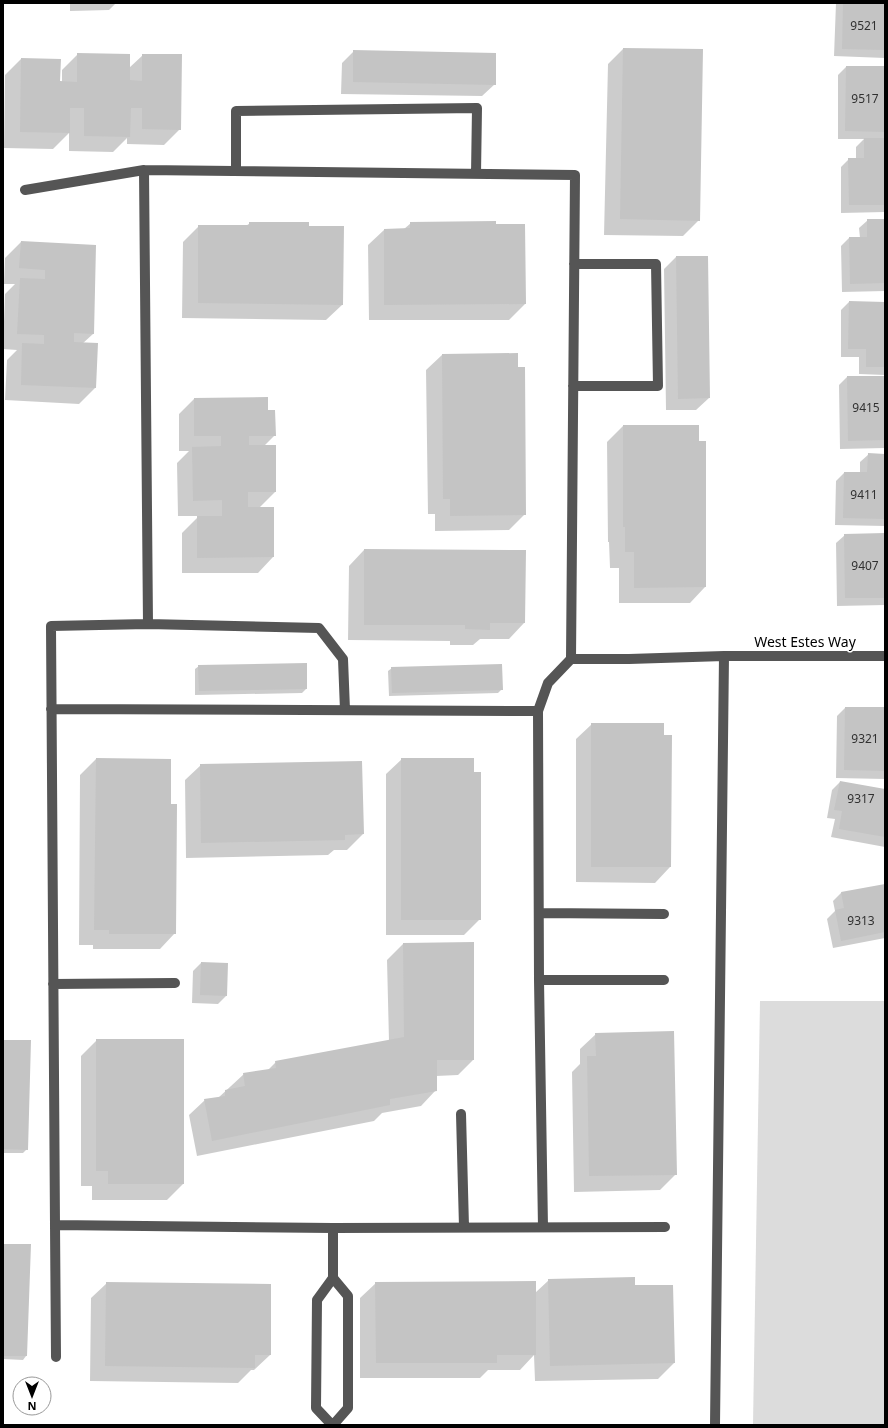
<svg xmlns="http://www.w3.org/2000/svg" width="888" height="1428" viewBox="0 0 888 1428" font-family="'Noto Sans',sans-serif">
<rect width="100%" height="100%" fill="#fff"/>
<path fill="#dcdcdc" d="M760,1001h125v424h-132z"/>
<path fill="#0003" d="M70,3h46l-7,7 -39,1z
M836,3h49v55l-51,-2z
M623,49l76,171 -16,16 -79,-1 4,-171z
M354,51l141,33 -13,12 -141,-2 1,-31z
M78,54l51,14 14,-13 37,74 -16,16 -37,-1v-6l-14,14 -44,-1v-18l-16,16 -49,-1 1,-73 16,-16 38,23h3v-12z
M846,67h39v145l-44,1v-46l8,-8h7v-12l8,-8h-26v-64z
M868,220h17v71l-43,1 -1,-46 8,-8h11l-1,-10z
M250,223l92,82 -16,15 -144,-2 1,-76 16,-16h47z
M411,223l114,81 -16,16h-140l-1,-75 16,-15 20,-1z
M21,242l74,4 -2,88 -11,10 13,44 -16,16 -74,-4 2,-40 10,-10 -14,-1 2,-55 10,-10h-11l1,-26z
M676,257l33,141 -13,12h-30l-2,-141z
M849,302l36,1v72l-26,-1v-17h-18v-47z
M442,355l83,159 -16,16 -74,1v-17h-7l-2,-144z
M847,377h38v71l-45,1 -1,-64z
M194,399l73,12 8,24 -11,11 11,46 -16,16 14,49 -15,16h-76v-40l17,-17h-21l-1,-53 12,-12h-10v-37z
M623,426l75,16h7v145l-15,16h-71v-35h-9l-1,-26h-1l-1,-100z
M869,454l16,1v71l-50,-1 1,-44 8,-8h16v-11z
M885,534v71l-48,1 -1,-63 9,-8z
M364,550l160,73 -15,16h-29l-7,6h-23v-4l-102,-1 1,-74z
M306,664v25l-4,4 -107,2v-26l4,-3z
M392,668l110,21 -4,4 -109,3 -1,-25z
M845,708h40v71l-49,-1 1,-62z
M592,724l78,143 -15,16 -79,-1v-143z
M96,759l74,46 5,128 -15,16h-67v-4h-14l1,-170z
M402,759l71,14 7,146 -16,16h-78v-161z
M201,765l162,69 -16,16h-13l-6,5 -142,3 -1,-78z
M840,782l45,8v57l-54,-10 4,-18 -8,-1 5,-28z
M885,885v53l-52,10 -6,-29 8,-8 -2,-10 8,-8z
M403,944l70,116 -15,15 -22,1v14l-15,16 -39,7 -8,8 -177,35 -8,-41 16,-15 13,-2 26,-24 24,-4 8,-8 113,-21 -2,-81z
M201,963l25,33 -8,8 -26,-1 1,-32z
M596,1034l80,140 -16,16 -86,2 -2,-120 8,-8v-15z
M97,1040h86v144l-16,16h-75v-14h-11v-130z
M3,1042l24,107 -4,4h-20z
M3,1245l23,111 -3,4 -20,-1z
M549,1280l125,83 -16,16 -123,2 -1,-26 -14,15h-32l-8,8h-120v-80l16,-15 159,10z
M107,1283l163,72 -16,15h-3l-13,13 -148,-2 1,-83z"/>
<path fill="#c4c4c4" d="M843,3h42v47l-43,-1z
M623,48l80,1 -3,172 -80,-2z
M353,50l143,3v32l-143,-3z
M77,53l53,1v26l12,1v-27h40l-1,76 -39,-1v-21h-11l-1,29 -46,-1v-28h-14v25l-50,-1 1,-74 40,1 -1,22 17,1z
M846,66h39v66l-40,-1z
M864,138h21v67h-36l-1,-47h16z
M867,219h18v64l-35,1 -1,-47h18z
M496,221v3h29l1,80 -142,1v-76l26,-1v-6z
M249,222h60v4h35l-1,79 -145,-2v-78h51z
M21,241l75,4 -2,89 -20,-1v9l24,1 -2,45 -75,-3 1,-42 22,1v-9l-27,-1 3,-56 25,1v-9l-26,-2z
M676,256h32l2,142 -32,1z
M849,301l36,1v65h-19v-18h-18z
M518,353v14h7l1,148 -76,1v-17h-7l-1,-145z
M847,376h38v64l-37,1z
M268,397v13h7l1,26h-27v9h27v47h-28v15h26v50l-77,1v-42h25v-16l-29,1 -1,-54 29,-1v-10h-27v-38z
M623,425h76v16h7v146l-72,1v-36h-9v-25h-2z
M868,453l17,1v65l-42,-1 1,-46h23z
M885,533v65h-40l-1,-64z
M364,549l162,1 -1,73h-35v7l-25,-1v-4h-101z
M307,663v26l-108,2 -1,-26z
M502,664l1,26 -111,3 -1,-26z
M845,707h40v64l-41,-1z
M591,723h73v12h8l-1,132h-80z
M96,758l75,1v45h6l-1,130h-67v-4h-15z
M401,758h73v14h7v148h-80z
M362,761l2,73 -19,1v5l-144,3 -1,-79z
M840,781l45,8v48l-46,-8 3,-18 -8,-1z
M885,884v48l-44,9 -6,-31 9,-2 -3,-16z
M474,942v118h-37v31l-47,8v6l-178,36 -8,-42 21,-3v-6l20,-4 -2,-13 33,-5 -1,-7 129,-24 -1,-94z
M201,962l27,1 -1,33 -27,-1z
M674,1031l3,144 -88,1 -2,-120h9l-1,-23z
M96,1039h88v145h-76v-13h-12z
M3,1040h28l-3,110 -25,-1z
M3,1244h28l-4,112h-24z
M635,1277v8h38l2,78 -125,3 -2,-87z
M536,1281v74h-39v8h-121l-1,-81z
M106,1282l165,2v71h-16v13l-150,-2z"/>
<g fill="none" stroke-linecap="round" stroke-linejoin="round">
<path stroke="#555" stroke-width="10" d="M144,170l431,5 -4,484 -23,24 -10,28 1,269 4,247
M236,171v-60l241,-3 -1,66
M25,190l119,-20 4,454 -97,2 4,599
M573,386h85l-2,-122h-82
M148,624l171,4 24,31 2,51
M571,659h58l95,-3h161
M51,709l487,2
M539,913l125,1
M539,980h125
M53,984l122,-1
M461,1114l3,113
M333,1278v-50l332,-1
M56,1357l-1,-132 278,3
M332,1425l-16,-17 1,-108 16,-22 15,18v112l-15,17
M715,1425l9,-769"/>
</g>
<g text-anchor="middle" stroke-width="3" stroke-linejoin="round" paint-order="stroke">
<g font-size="12" fill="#313131">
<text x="864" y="30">9521</text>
<text x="865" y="103">9517</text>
<text x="866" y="412">9415</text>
<text x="864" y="499">9411</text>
<text x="865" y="570">9407</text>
<text x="865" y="743">9321</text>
<text x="861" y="803">9317</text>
<text x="861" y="925">9313</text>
</g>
<g font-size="14" fill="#000" stroke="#fff">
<text x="805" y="647">West Estes Way</text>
</g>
</g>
<rect width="888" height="1428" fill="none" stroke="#000000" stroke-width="8"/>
<g transform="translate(32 1396) rotate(180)"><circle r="19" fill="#ffffff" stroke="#999999"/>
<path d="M0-3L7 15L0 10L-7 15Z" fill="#000000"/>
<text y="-6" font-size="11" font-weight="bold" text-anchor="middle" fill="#000000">N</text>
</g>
</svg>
